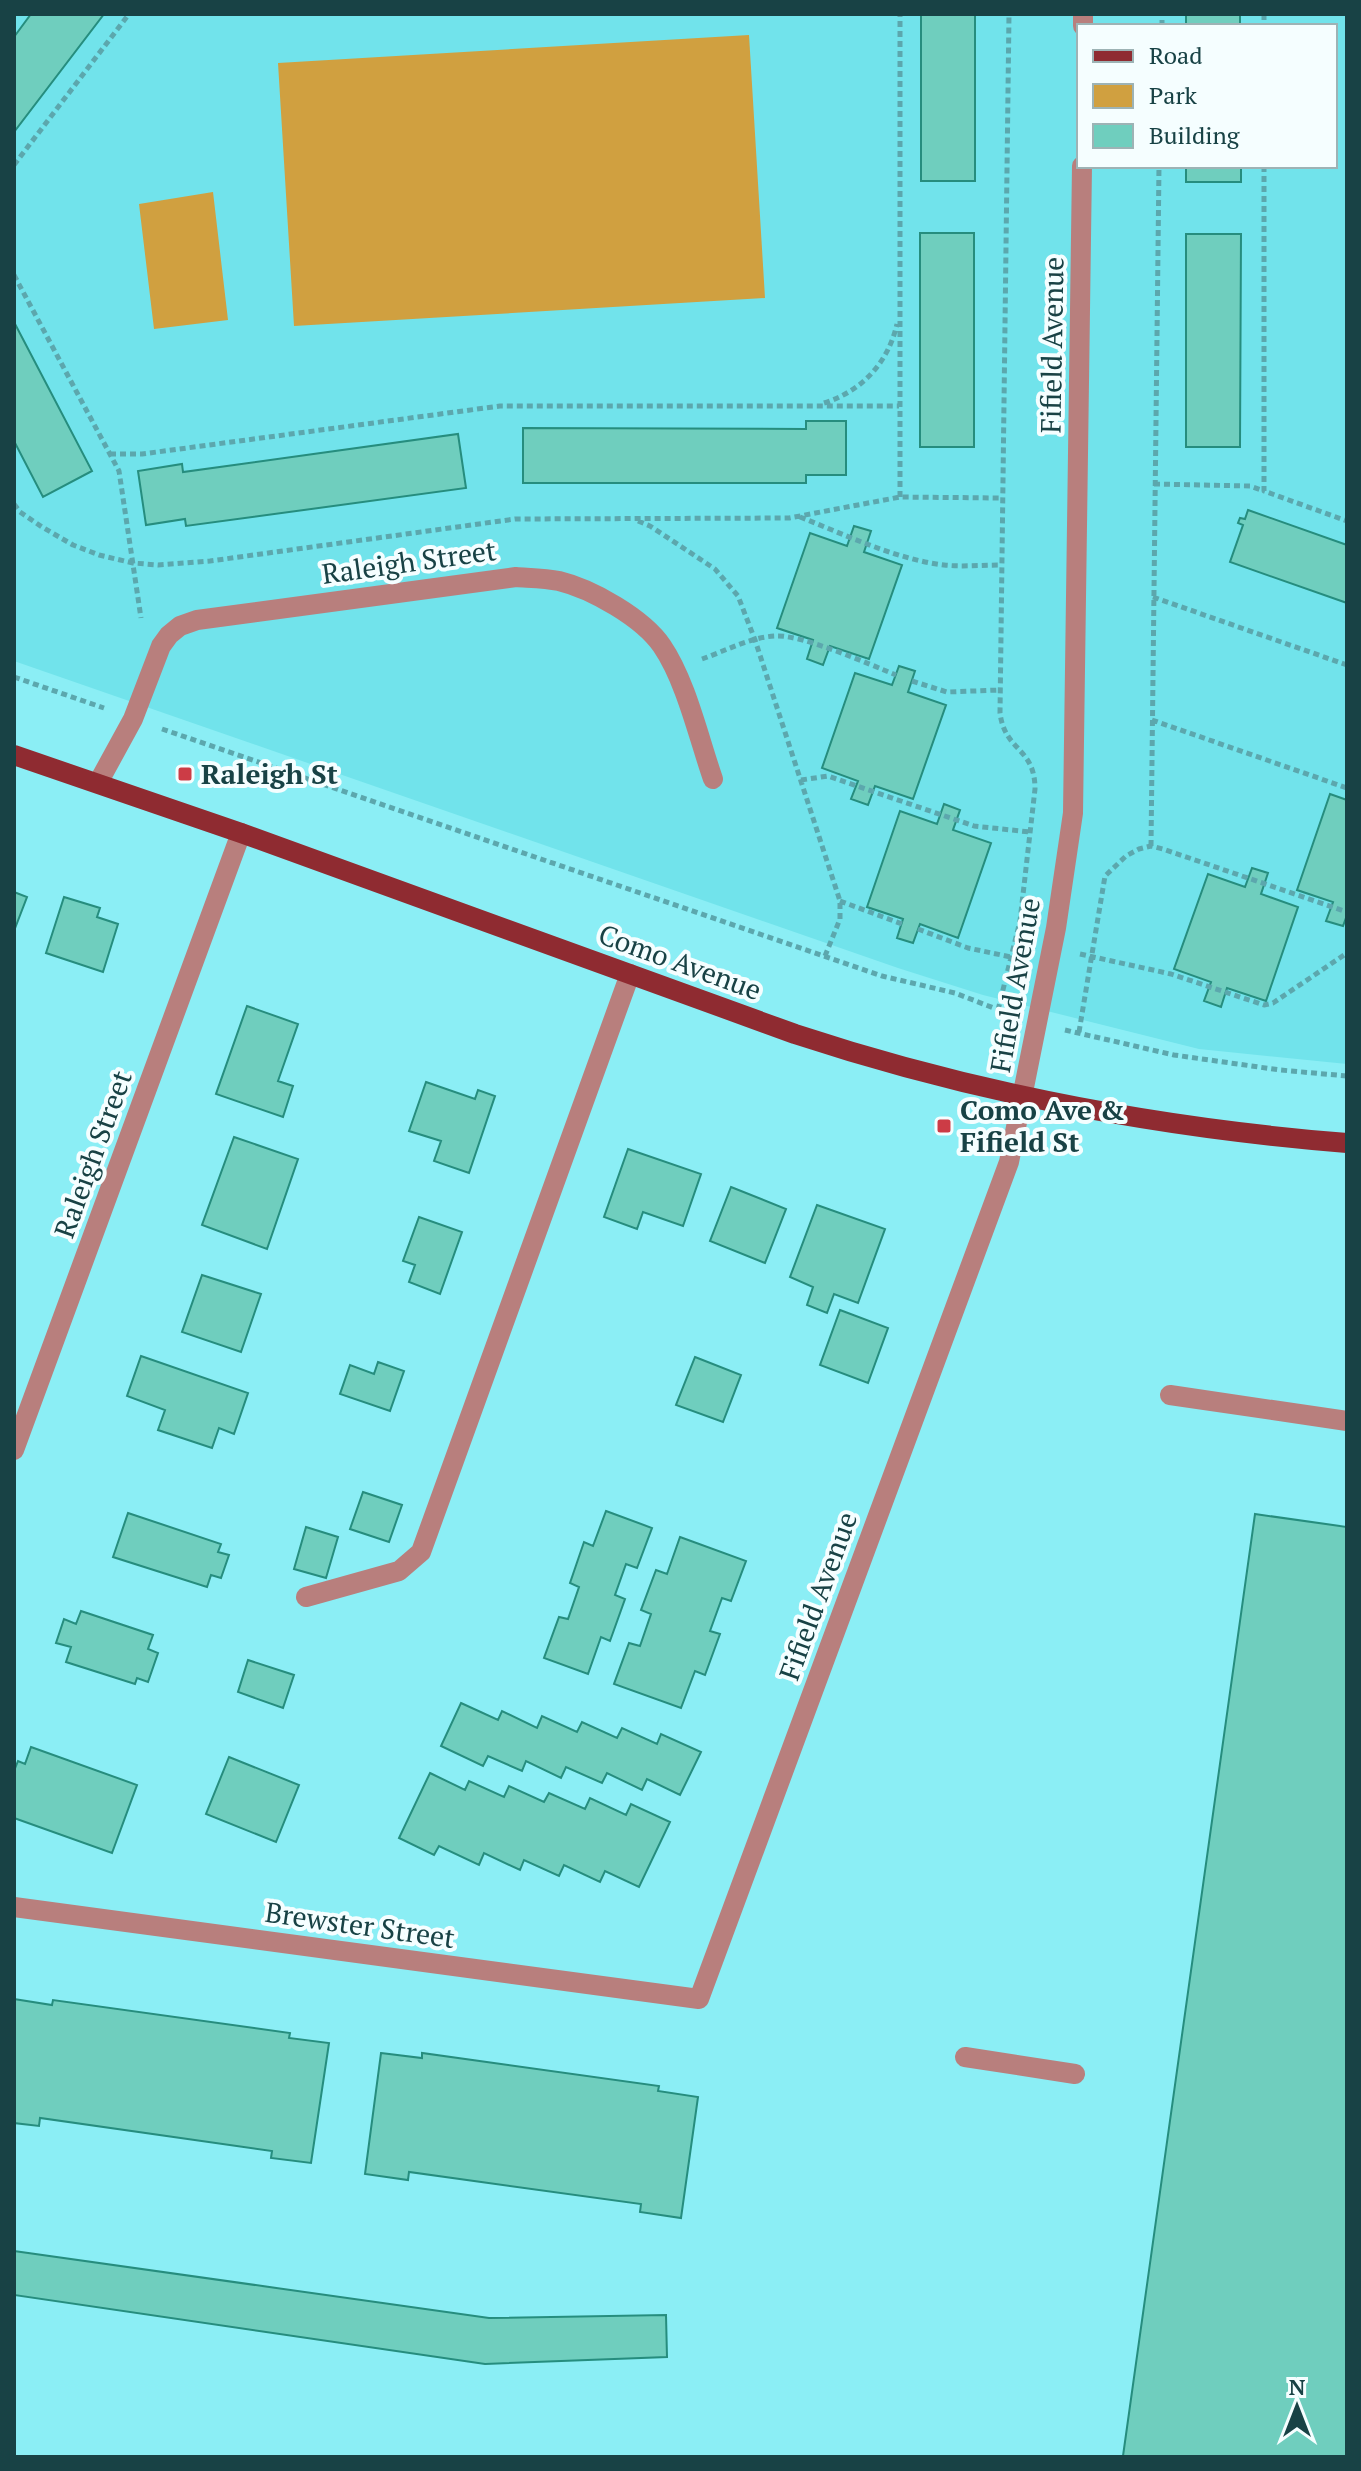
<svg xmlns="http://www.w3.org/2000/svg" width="1361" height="2471" viewBox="0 0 1361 2471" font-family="'PT Serif',serif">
<rect width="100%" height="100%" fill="#8beef5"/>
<path fill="#71e3eb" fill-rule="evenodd" d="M14,14h1333v1050l-148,-15 -216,-54 -85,-27 -884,-307zM1079,26h256v140h-256z"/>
<path fill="#d0a040" d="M749,35l16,263 -471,28 -16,-263z
M213,192l15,128 -74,9 -15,-125z"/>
<path fill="#6fcebe" stroke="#268d7e" stroke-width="2" d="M31,14h73l-90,118v-95z
M921,14h54v167h-54z
M1186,14h54v12h-54z
M1186,166h55v16h-55z
M920,233h54v214h-54z
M1186,234h55l-1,213h-54z
M14,322l78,149 -49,26 -29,-56z
M806,421h40v54h-40v8h-283v-55l283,1z
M458,434l8,54 -280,38 -1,-7 -39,6 -8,-54 44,-7 1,8z
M1248,510l99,35v58l-117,-41 13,-37 -5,-2 2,-5 5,1z
M854,526l17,5 -7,21 38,13 -33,94 -39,-13 -7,19 -16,-6 6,-19 -36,-12 33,-95 37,13z
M899,666l16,5 -7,21 38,13 -33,94 -38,-13 -7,19 -17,-6 7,-18 -36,-13 33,-95 37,12z
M1330,794l17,6v115l-4,11 -17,-5 7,-19 -36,-12z
M944,804l16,6 -7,20 38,13 -33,95 -38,-14 -7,19 -16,-5 6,-19 -36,-12 33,-96 37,13z
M1252,868l16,5 -7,21 37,13 -32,94 -39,-13 -6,19 -17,-6 7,-19 -37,-13 34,-95 37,13z
M14,892l13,5 -13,34z
M64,897l36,11 -3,9 21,7 -15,48 -57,-19z
M247,1006l51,18 -20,57 15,5 -10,31 -67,-23z
M426,1082l49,17 3,-9 17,6 -26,77 -35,-12 7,-20 -32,-10z
M234,1137l64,22 -31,90 -65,-24z
M628,1149l73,25 -18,52 -40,-14 -6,17 -33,-12z
M731,1187l55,22 -21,54 -55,-22z
M817,1205l68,24 -27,74 -24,-9 -7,19 -20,-8 6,-18 -23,-10z
M419,1217l43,15 -22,62 -31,-12 6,-17 -12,-4z
M202,1275l59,19 -20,58 -59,-20z
M840,1310l48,18 -20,55 -48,-18z
M141,1356l107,37 -14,41 -15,-6 -7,20 -54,-18 7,-20 -38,-14z
M695,1357l46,18 -18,47 -47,-17z
M378,1362l26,9 -14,40 -50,-17 10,-29 24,9z
M363,1492l39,13 -13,37 -39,-13z
M606,1511l46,17 -15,40 -11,-4 -11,31 10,4 -15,42 -9,-4 -13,37 -44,-16 15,-41 9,2 11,-32 -9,-4 14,-41 9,4z
M128,1513l93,31 -3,8 11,3 -8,23 -10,-3 -4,12 -94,-30z
M1255,1514l92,13v930h-216l-8,-1z
M306,1527l32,10 -12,41 -32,-9z
M680,1537l66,24 -15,40 -9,-3 -12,33 10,3 -15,41 -10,-4 -14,37 -67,-24 15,-41 11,3 11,-32 -10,-4 15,-40 11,4z
M81,1611l72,24 -5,14 10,4 -10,29 -11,-4 -2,6 -69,-22 5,-15 -15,-4 8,-24 12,5z
M248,1660l46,15 -11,33 -45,-16z
M461,1703l37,17 4,-9 35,17 5,-12 35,16 5,-10 35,16 5,-10 35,16 4,-10 40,18 -21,43 -33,-16 -5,11 -35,-17 -5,10 -36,-16 -5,11 -35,-17 -4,10 -34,-15 -5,10 -42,-20z
M31,1747l106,38 -25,68 -98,-35v-47l4,-10 7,3z
M229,1757l70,28 -23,57 -70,-28z
M430,1773l35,17 4,-9 35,16 5,-11 35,16 5,-9 36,16 5,-11 36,17 5,-11 39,18 -31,65 -34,-16 -5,11 -36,-17 -5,11 -35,-16 -4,10 -36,-17 -5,12 -40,-19 -5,9 -35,-17z
M14,1999l38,6 1,-5 237,33 -1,5 40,5 -18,120 -40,-5 1,-7 -232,-33 -1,8 -25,-3z
M381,2053l41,5v-5l237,33 -1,5 40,6 -17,121 -41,-6 1,-8 -232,-32 -1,8 -43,-6z
M14,2251l475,67 177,-3 1,42 -182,7 -471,-69z"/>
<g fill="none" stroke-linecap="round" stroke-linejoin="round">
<path stroke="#5ca7ad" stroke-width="5" stroke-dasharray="6 4" stroke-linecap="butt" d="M1264,14v12
M1162,26v-12
M14,165l115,-151
M1264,166v325l83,30
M14,275l105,196 22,147
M824,403c38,-12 64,-40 73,-79
M110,454h32l358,-48h399
M1154,484l96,2 14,5
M900,497v-483
M14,504l6,8 22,15 31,18 26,10 34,8 25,2 52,-4 305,-42 274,-1 111,-21 101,1
M800,517c46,18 95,42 144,48 18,2 38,0 57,0
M638,521l12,5 65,43 23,27 17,44 85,261v18l-15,37
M1153,597l194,68
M702,659c23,-8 49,-22 73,-23 26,-2 94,28 121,39
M14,677l90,31
M912,681l35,11 53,-2
M1152,720l195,68
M162,729l720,247 73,17 54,21
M801,780l27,-4 146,50 56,6
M1151,846l8,-680
M840,901l62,23
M918,929l50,19 43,9
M1080,954l91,20 93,31 9,-2 74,-50
M998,1010l22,-89 15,-132c0,-42 -30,-37 -35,-76l9,-699
M1065,1030l109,25 106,15 67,6
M1079,1032l26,-156 21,-20 13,-7 12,-3 12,3 184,63"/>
<path stroke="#b87f7d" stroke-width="20" d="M1083,14v12
M98,783l35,-64 28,-73 8,-11 11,-9 17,-6 319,-43c14,1 29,1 43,4 33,8 84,37 103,65 24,35 37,93 51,133
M1170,1395l177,26
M14,1450l227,-617
M306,1597l93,-26 22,-19 209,-578
M14,1907l685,92 310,-837 47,-234 17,-115 9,-647
M965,2057l110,17"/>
<path stroke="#8f2b31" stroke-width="20" d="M14,755l227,78 554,201c179,59 364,94 552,109"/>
</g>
<g fill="#cc3c46" stroke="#f5feff" stroke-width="3">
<rect x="177" y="766" width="16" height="16" rx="4"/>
<rect x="936" y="1118" width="16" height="16" rx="4"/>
</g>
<g text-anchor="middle" stroke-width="8" stroke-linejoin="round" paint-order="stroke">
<g font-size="28" fill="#184245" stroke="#f5feff">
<text transform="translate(1052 345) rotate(-89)" y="10">Fifield Avenue</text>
<text transform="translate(409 562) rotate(-8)" y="10">Raleigh Street</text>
<text transform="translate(680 962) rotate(20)" y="10">Como Avenue</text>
<text transform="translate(1015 985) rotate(-80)" y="10">Fifield Avenue</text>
<text transform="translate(93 1154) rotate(-70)" y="10">Raleigh Street</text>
<text transform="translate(818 1596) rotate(-70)" y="10">Fifield Avenue</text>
<text transform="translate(360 1925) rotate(8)" y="10">Brewster Street</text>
</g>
<g font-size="28" font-weight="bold" fill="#184245" stroke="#f5feff" text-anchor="start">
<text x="201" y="784">Raleigh St</text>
<text x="960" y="1120">Como Ave &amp;<tspan x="960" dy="32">Fifield St</tspan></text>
</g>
</g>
<rect width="1361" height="2471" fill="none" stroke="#184245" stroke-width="32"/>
<rect x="1077" y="24" width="260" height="144" fill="#f5feff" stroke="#9db3b5" stroke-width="2"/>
<rect x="1093" y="50" width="40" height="12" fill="#8f2b31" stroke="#9db3b5" stroke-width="2"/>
<text x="1149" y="64" font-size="24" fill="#184245">Road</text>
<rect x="1093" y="84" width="40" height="24" fill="#d0a040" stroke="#9db3b5" stroke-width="2"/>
<text x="1149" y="104" font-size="24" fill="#184245">Park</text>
<rect x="1093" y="124" width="40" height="24" fill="#6fcebe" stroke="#9db3b5" stroke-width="2"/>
<text x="1149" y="144" font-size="24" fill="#184245">Building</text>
<g transform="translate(1297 2407)" stroke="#f5feff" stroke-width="6" paint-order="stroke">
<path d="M0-6L14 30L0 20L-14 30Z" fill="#184245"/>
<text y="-12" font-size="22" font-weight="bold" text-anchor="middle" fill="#184245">N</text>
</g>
</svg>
